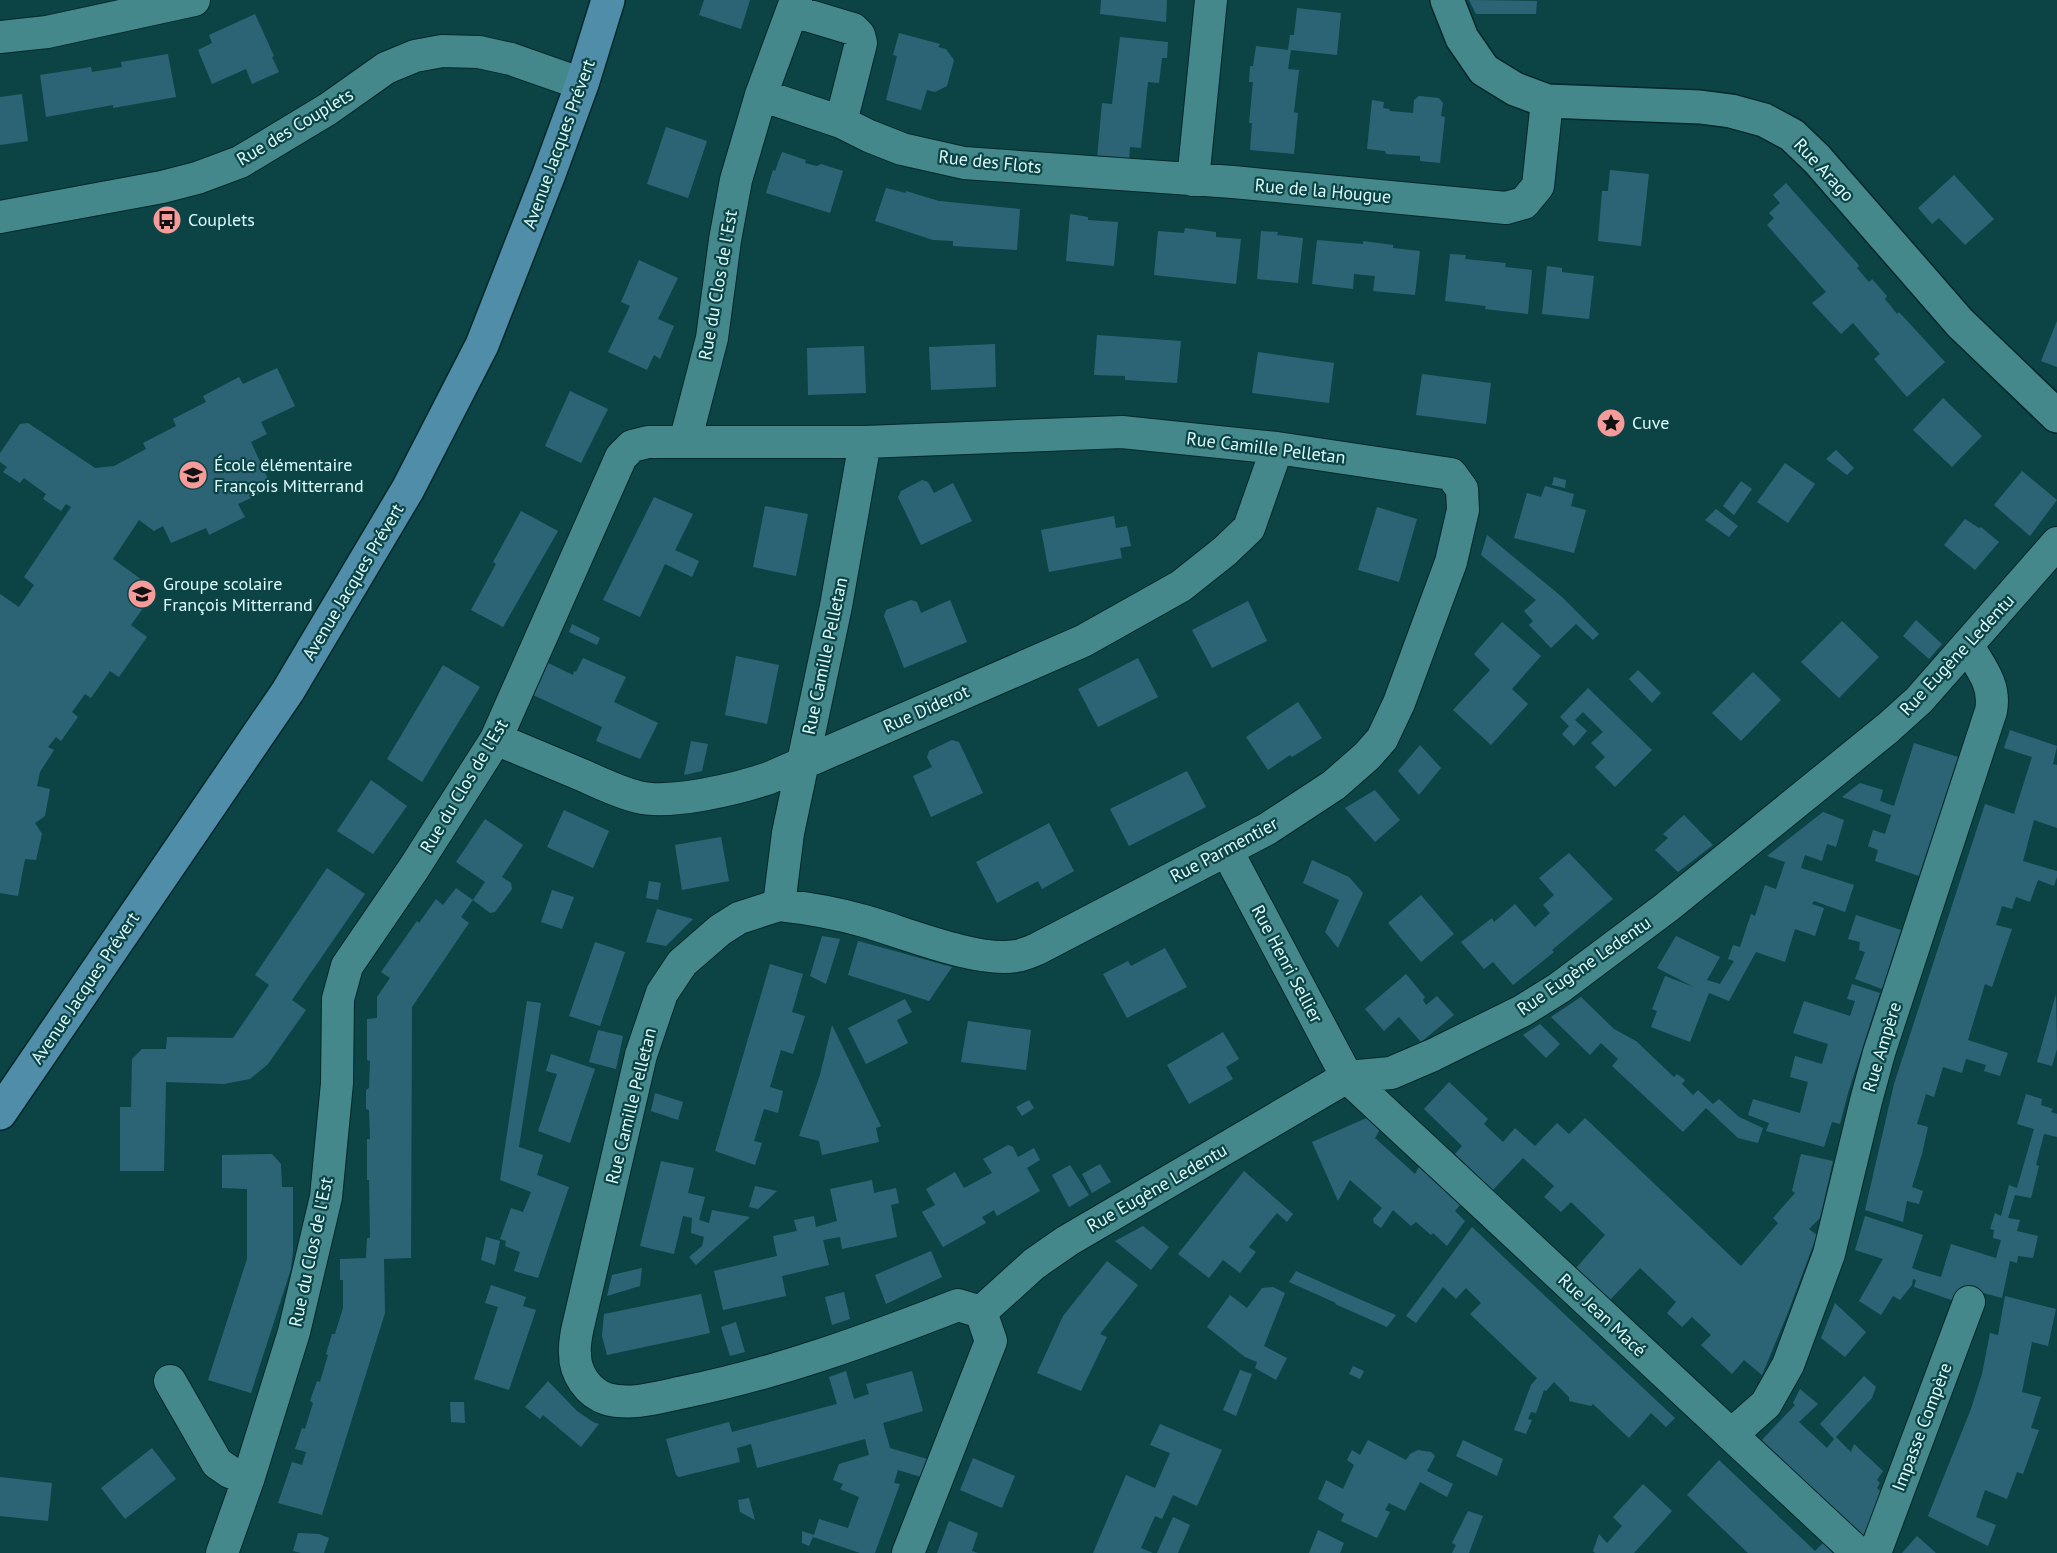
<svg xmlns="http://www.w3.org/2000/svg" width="2057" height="1553" viewBox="0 0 2057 1553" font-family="'PT Sans',sans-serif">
<rect width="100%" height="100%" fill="#0c4446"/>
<path fill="#2d6475" d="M704,0h46l-9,29 -42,-14z
M1101,0h66l-1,22 -66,-8z
M1469,0l68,1 -1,13h-60z
M1297,8l44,5 -4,42 -46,-5 -3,19 11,1 -5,42 4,1 -4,41 -44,-4 2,-27h-3l4,-41h-4l1,-16h3l3,-20 32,4 2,-15h4z
M255,14l19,42 -2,1 7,15 -27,12 -6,-15 -34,15 -14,-34 14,-7 -3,-8z
M899,33l41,11 -2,3 8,2 8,11 -7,26 -12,6 -8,-2 -6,20 -35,-10 11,-44 -4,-1z
M1120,37l48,5 -1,16h-5l-3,25 -11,-1 -7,66 -11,-1 -1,15 -32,-3 5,-56 10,1z
M168,54l8,43 -63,11v-3l-67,12 -6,-42 51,-8 1,5 30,-5 -1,-5z
M22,94l6,47 -28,4v-48z
M1419,96l20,2 4,5 -2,13 4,1 -5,46 -20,-2v-5l-34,-2 -1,-3 -18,-2 5,-49 12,2 -1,6 6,1 1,2 23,2 1,-13z
M666,127l41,14 -19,57 -41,-14z
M782,152l24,8 -1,3 12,3 4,-2 22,7 -13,42 -64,-20 7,-23 2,1z
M1610,170l39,4 -8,72 -43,-5 4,-50h6z
M1954,175l40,44 -29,26 -26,-27 -7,6 -14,-16z
M1786,183l71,80 2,3 -2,2 12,14 3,-3 15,17 -2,3 12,15 2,-2 46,50 -38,35 -33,-38 6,-5 -27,-31 -12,11 -29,-31 14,-11 -59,-67 7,-7 -5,-5 11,-10 -7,-8z
M886,188l20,5v-2l33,10 81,8 -3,41 -64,-4v-5l-20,-1 -58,-19z
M1070,214l18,3v3l30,2 -4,44 -48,-5z
M1185,228l31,4v5l25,2 -5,45 -82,-9 4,-44 26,2z
M1261,231l17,1 -1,3 26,3 -5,45 -41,-4z
M1317,240l46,4v-3l30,4v3l27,3 -5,44 -42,-4 2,-15 -21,-2 -1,15 -41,-5z
M1450,254l16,1 -1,4 41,4 -1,4 27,3 -4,44 -43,-5 1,-3 -41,-5z
M639,260l39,18 -20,41 16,7 -14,33 -6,-4 -7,15 -39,-18 22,-46 -9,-4z
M1547,266l15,2v4l32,4 -5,43 -47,-5z
M2057,321v46l-16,-6z
M1097,335l84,6 -4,42 -52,-3v-4l-31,-1z
M995,344l1,43 -65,3 -2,-43z
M864,346l2,47 -58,2 -1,-47z
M1258,352l76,11 -5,40 -77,-10z
M277,368l18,38 -34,16 6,12 -16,8 21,46 -34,16 7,13 -36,18 -3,-7 -35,15 -8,-17 -9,5 -15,-11 -26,39 43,31 -25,35 16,12 -28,40 -9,-6 -19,27 -6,-4 -13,18 6,5 -17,24 -5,-4 -8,10 6,3 -14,22 -3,14 13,3 -5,27 -10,7 7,11 -6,26 -11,-1 -7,37 -18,-3v-299l19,13 15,-22 -10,-8 47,-70 -5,-3 -5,7 -18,-12 3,-5 -22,-16 -4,5 -17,-11 4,-5 -7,-5v-9l20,-29 8,-1 67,45 19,-2 32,-17 -3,-6 33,-17 -3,-7 33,-17 -3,-6 36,-19 4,7z
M1422,374l69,9 -5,41 -70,-9z
M570,391l38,18 -27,54 -36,-17z
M1943,398l39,38 -30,31 -39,-37z
M1836,450l18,18 -7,7 -21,-16z
M1785,463l30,21 -27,39 -31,-21z
M2022,471l35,29 -27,36 -36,-31z
M1554,477l12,3 -1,8 -13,-3z
M922,480l6,2 6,11 19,-10 19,38 -51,24 -23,-48 3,-6z
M1741,481l11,8 -18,26 -11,-9z
M1545,486l29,8 -3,12 15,4 -12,43 -60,-15 13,-45 14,4z
M654,497l39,17 -18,36 24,11 -7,16 -27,-13 -25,53 -37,-17z
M765,506l43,8 -12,62 -43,-9z
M1377,507l40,12 -18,63 -41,-12z
M1716,509l22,17 -9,11 -24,-17z
M521,511l37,20 -55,96 -32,-17 25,-46 -3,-2z
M1114,516l2,12 11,-2 4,20 -11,2 2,10 -73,14 -8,-42z
M1965,519l14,9 2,-1 18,15 -24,28 -31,-25z
M1487,535l75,62 37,37 -6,6 -17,-16 -25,24 -22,-23 4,-4 -9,-10 12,-11 -55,-45z
M911,600l6,2 4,11 29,-13 17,42 -63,26 -20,-52 2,-6z
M1248,601l19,40 -55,27 -20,-38z
M1916,620l26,24 -13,15 -26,-23z
M1842,621l37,36 -40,41 -38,-36z
M1502,622l39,34 -29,33 16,15 -37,41 -38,-35 37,-40 -16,-16z
M572,624l28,14 -3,7 -28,-13z
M736,656l43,9 -12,59 -42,-9z
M583,658l43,19 -12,25 44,21 -18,36 -44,-18 6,-14 -71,-33 15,-32 27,13 1,-4 2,1z
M1138,658l20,39 -60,30 -20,-38z
M443,665l37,22 -58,95 -35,-23z
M1638,670l23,23 -9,10 -23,-24z
M1753,672l28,28 -40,41 -29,-28z
M1588,688l64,62 -37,37 -20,-20 10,-10 -14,-14 12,-11 -20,-20 -8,8 12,11 -13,15 -12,-12 7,-8 -9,-9z
M1298,702l24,36 -30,19 -2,-2 -22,15 -22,-33z
M2010,730l47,16 -4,18 4,1v63l-23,-8 -11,41 34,10v6l-3,9 -16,-6 -8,22 -14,-5 -4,12 -10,-3 -6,19 16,4 -20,58 -7,-3 -17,56 40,13 -8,23 -16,-5 2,-6 -20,-6 -4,14 -19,-6 -9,30 -8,-3 -9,30 11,3 -6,27 -10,33 11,4 -4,13 -12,-3 -4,21 -38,-12 29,-126 91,-280 29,10 18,-57 -28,-9z
M952,740l7,2 24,51 -52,24 -18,-41 19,-9 -5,-10 2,-6z
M691,741l17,3 -6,27 -18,4z
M1914,743l44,14 -39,119 -44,-15 3,-11 -10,-4 5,-16 12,4 6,-19 -49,-18 18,-14 23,7 -3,11 14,5z
M1420,745l21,23 -22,27 -21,-24z
M1187,771l19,36 -77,39 -19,-37z
M371,780l36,26 -34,48 -36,-23z
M1375,790l25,30 -25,22 -30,-34z
M564,810l45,21 -16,37 -46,-21z
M1823,812l21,8 -8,27 -9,-3 -5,17 -17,-6 -4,13 53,17 -9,27 -31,-11 -2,3 12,4 -9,28 -20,-7 -10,33 -29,-10 -27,49 -20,-8 -19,49 -39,-15 6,-16 -5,-2 13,-33 29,11 -37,-19 19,-32 44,21 -13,23 13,4 14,-23 -6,-2 5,-14 7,2 11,-33 4,2 10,-31 11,4 9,-27 -18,-6z
M1684,815l29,30 -35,27 -23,-22 13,-12 -5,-4z
M485,819l38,26 -21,32 9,6 1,6 -17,23 -5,1 -17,-13 -12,17 8,6 -57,84 -1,251 -27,1 1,54 -63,202 -44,-12 14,-41 10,3 4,-13 -11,-3 7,-21 3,1 8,-26 -3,-2 7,-20 3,1 8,-27 -2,-1 6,-20h3l8,-26v-28h-3v-21l26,-1 1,-20h3l-1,-58h-2v-41h3l-1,-29 -3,-1v-19l3,-2 1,-27 -3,-1v-41l10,-1v-21l13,-19 -9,-6 36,-51 2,2 17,-24 7,6 13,-17 17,12 12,-18 -29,-20z
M1049,823l25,48 -32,18 -4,-8 -41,22 -21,-41z
M721,837l8,44 -47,9 -7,-45z
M1569,853l44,46 -61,51 2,2 -41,33 -20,-23 -9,7 -23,-27 31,-24 2,4 21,-18 20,23 15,-14 -7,-8 11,-10 -15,-17z
M1312,860l37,17 14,16 -25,55 -13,-16 14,-32 -36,-17z
M327,868l38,26 -73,106 14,10 -38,54 -18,15 -26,5 -58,-2 -2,89h-44v-64h11l1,-48 10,-10h24l1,-12 66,1 36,-53 -14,-10z
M649,881l12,2 -3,17 -12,-2z
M552,890l22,7 -12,32 -21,-7z
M1421,895l33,39 -33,28 -33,-39z
M657,909l36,10 -27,27 -20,-4z
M1856,915l45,15 -19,59 -27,-10 10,-27 -6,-2 1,-8 -12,-3z
M822,936l18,3 -14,45 -16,-8z
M858,941l44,12 50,14 -23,34 -81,-26z
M595,942l30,10 -25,74 -31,-10z
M1165,948l22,39 -60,31 -24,-44 25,-13 3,5z
M770,964l33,10 -11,38 13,4 -12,38 -12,-4 -11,37 13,4 -5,22 -14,-4 -10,32 8,2 -7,22 -40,-14z
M1406,974l19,23 -2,3 3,5 11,-9 17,19 -33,27 -22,-25 -15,14 -19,-22z
M1852,984l28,9 -32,100 -8,31 -8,-2 -8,25 -58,-16 3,-8 -21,-8 5,-16 47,14 8,-31 -18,-5 5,-21 27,8 6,-20 -35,-11 11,-32 46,15 5,-15 -8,-2z
M2056,994l1,55 -5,17 -15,-4z
M1581,997l33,32 22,12 38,36 3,-3 8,6 -3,4 11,11 5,-5 15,14 6,-5 20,18 24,11 -5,15 -20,-5 -32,-30 -23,24 -71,-66 6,-7 -17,-16 -11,12 -39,-38z
M905,999l7,13 -15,8 11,23 -42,21 -18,-36z
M527,1001l14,2 -22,144 24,8 -6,20 32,12 -31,91 -24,-7 6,-19 -15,-6 1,-5 -6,-2 11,-31 12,4 8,-20 -31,-12z
M968,1021l63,9 -5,40 -65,-8z
M1540,1024l20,20 -14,14 -23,-23z
M832,1025l49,101 -5,2 3,14 -57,13 -3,-14 -20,-5 21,-61z
M598,1030l25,6 -7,33 -27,-7z
M1223,1032l16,27 -13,8 7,12 -44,25 -22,-39z
M551,1054l44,15 -25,74 -32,-12 19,-57 -11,-3z
M1449,1082l39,37 -4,5 19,18 12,-14 20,18 22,-23 12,11 16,-16 156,148 37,-43 -5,-5 22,-25 -3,-2 9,-37 32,7 -13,57 -11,11 8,6 -30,80 -25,60 -18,-15 -12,14 -31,-29 10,-10 -19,-18 -10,10 -15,-14 9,-11 -36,-34 -30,32 -34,-32 29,-33 -34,-33 -10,10 -17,-15 10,-11 -31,-28 -30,32 -38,-36 7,-8 -38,-37z
M655,1093l28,9 -5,18 -27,-9z
M2026,1094l16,5 -1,6 12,4 -2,3 6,2v23l-13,-3 -8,31 3,1 -8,32 -16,-3 -7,23 12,2 -3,11 21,5 -5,22 -15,-2 -1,7 -7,-2 -8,37 -37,-10 -5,15 -46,-16 2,-7 -3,-1 -1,6 -12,15 -7,-4 -12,19 -22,-14 24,-42 -28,-9 10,-34 58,19 -11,33 8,3 21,6 10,-33 45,14 5,-18 -8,-2 1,-8 -4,-1 5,-16 6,3 8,-31 8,3 17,-59 -17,-5z
M1029,1100l5,8 -12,8 -6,-9z
M1371,1116l10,12 -6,10 40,36 5,-9 41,39 -6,7 10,10 -18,25 -14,-13 -2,2 -15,-13 -5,4 -18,-16 -12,18 -7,-5 -1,-4 9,-11 -32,-28 -12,21 -26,-59z
M1008,1145l5,2 5,10 16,-9 6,12 -13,8 13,23 -43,25 -3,-6 -12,7 4,6 -43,24 -21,-35 13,-7 -9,-16 29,-17 9,16 28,-15 -9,-14z
M272,1154l9,10 1,23h11v64l-2,18 -40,124 -43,-13 39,-121v-70l-25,-1v-33z
M661,1161l33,7 -6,25 17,4 -6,23 10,3 3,-13 38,7 -54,48 -7,-8 13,-11 2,-9 -13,-4 1,-15 -9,-2 -9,38 -34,-8z
M1100,1164l11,18 -19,11 -10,-19z
M1070,1165l19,30 -20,12 -17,-32z
M1244,1171l49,43 -6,8 -10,-9 -28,34 7,5 -16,21 -17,-13 -14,18 -31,-24z
M872,1180l2,13 22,-5 3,15 -8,2 6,32 -55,12 -2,-12 -17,3 6,25 -47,11 4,20 -63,14 -9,-39 63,-15 -4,-20 24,-5 -3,-11 20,-4 2,11 21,-6 -7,-32z
M755,1186l22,5 -19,18 -9,-2z
M1143,1226l26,21 -18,23 -36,-29z
M1472,1227l41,39 162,152 -9,9 -15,-14 -22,25 -36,-34 -2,2 -22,-5v-4l-15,-15 -8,9 -2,-1 -8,23 -5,-1 -3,7 4,1 -6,14 -12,-4 17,-45 6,-7 -67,-64 11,-11 -15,-15 -10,11 -13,-12 -27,36 -10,-7z
M486,1237l14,4 -5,24 -14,-5z
M931,1251l11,26 -56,27 -11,-29z
M1107,1261l31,24 -38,49 7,3 -26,54 -44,-18 26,-57z
M642,1268l-2,18 -33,10 5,-21z
M1296,1271l47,21 53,23 -9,12 -52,-23 1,-1 -47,-21z
M491,1285l35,12 -3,9 13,4 -27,80 -35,-11 24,-72 -13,-4z
M1273,1287l12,6 -21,53 23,12 -11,22 -21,-12 2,-6 -12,-5 -38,-30 23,-32 17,13 15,-20z
M844,1292l6,27 -18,6 -7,-28z
M701,1294l9,39 -103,22 -5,-19 2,-22z
M2005,1296l51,13 -8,37 -16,-4 -10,50 19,5 -10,31 8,2 -16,44 -6,-2 -10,27 -22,-9 -9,27 20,8 -8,21 -60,-30 43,-107 11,-35 8,-41 8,2z
M1835,1303l31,29 -21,25 -24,-19z
M736,1322l9,30 -15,4 -9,-29z
M1353,1366l11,5 -4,8 -11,-5z
M1240,1370l12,4 -16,42 -13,-6z
M846,1371l8,28 15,-5 -3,-10 46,-13 11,40 -40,12 7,25 37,11 -6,18 -23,-7 -4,13 6,1 -25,69h-15l-47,-16 -4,9 -7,-3v-12l12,4 5,-16 29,9 11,-31 -19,-8 3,-5 -10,-4 6,-16 30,-9 -4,-16 -108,29 -6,-24 -14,4 3,14 -61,15 -3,-2 -10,-36 63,-17 3,10 105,-28 -8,-27z
M1864,1376l12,11 -4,11 -36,39 15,15 3,-8 29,27 -6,9 3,3 -3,5 10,9 -17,46 -111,-100 36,-38 -2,-2 7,-14 18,15 -19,18 28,26 7,-9 -14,-15z
M548,1381l29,30 16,11 6,2 -18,23 -38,-32 -3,4 -15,-12z
M450,1402h14l1,21 -14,-1z
M1160,1424l62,26 -25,56 -24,-11 -11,24 -7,-3 -14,32 12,5h-60l33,-78 29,13 15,-35 -20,-8z
M1368,1440l38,20 4,-6 8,-4 13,2 4,4 -8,15 26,13 -6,13 -27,-15 -15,29 -16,-8 -4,7 5,2 -13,26 -36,-17 3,-7 -26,-15 8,-19 17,9 11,-24 -7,-5 5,-10 8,5z
M1463,1440l40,19 -6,17 -41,-20z
M152,1448l24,31 -51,40 -24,-31z
M973,1458l42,18 -13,32 -42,-18z
M1719,1460l96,91 8,-8 10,10h-85l-61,-58z
M0,1477l52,6 -4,38 -48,-5z
M1643,1484l29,27 -38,42h-39l-2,-2 6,-17 8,9 15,-17 -9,-9z
M749,1498l6,22 -15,-8 -2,-12z
M1468,1511l15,5 -14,37h-17l4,-8 -4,-2z
M1173,1517l17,8 -12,28h-21z
M949,1521l29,12 -6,18 6,2h-41z
M1318,1530l26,13 -4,10h-31z
M298,1533l21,1 10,4 -5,15h-23l-8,-2z
M1917,1536l19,17h-34z"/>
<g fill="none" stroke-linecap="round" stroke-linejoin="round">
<g stroke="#02282a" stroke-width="34">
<path id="minor" d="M793,11l60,18 6,6 2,8 -20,79
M0,37l47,-5 147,-32
M761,95l80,27 28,14 33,13 62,14 269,19 273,26 18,-5 14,-17 9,-85
M1193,180l18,-180
M0,217l162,-30 35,-9 43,-16 88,-53 58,-41 29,-12 27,-5 37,1 32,7 71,25
M685,442h180
M496,739c29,12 57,24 86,36 18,8 36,17 56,22 32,8 99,-8 131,-19l314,-137 98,-55 44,-35 24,-23 28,-80
M1227,851l120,226 511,476
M779,905c28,3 57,8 85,16 39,11 113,42 152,35 7,-1 14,-4 21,-7l230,-120 67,-44 33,-29 15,-17 17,-36 52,-141 12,-52 -1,-21 -11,-15 -174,-26 -155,-16 -257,10 -29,164 -48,227 -9,72 -40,13 -19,12 -38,33 -20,30 -21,62 -64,276c-1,7 -3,15 -2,23 0,19 13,39 32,45 24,7 53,-2 77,-7 94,-19 184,-52 274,-87l23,7
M981,1312l53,-48 33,-23 280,-164 44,-4 42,-18 89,-44 37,-23 108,-81 221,-179 31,-28 138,-157
M170,1381l47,82 13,9 18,8
M1731,1435l35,-31 22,-39 41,-111 37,-153 13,-48 112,-342c5,-26 -10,-43 -23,-65
M222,1553l26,-73 46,-148 32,-135 11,-114 1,-84 9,-33 67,-98 82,-129 125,-282 11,-11 16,-4h37l27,-104 13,-98 11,-60 25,-85 35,-95
M908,1553l83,-212 -10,-29
M1875,1553l94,-251"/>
</g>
<g stroke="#02282a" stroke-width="36">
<path id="tertiary" d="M1447,0l15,38 22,32 31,19 32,12 153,6 31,4 33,9 28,15 25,24 143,164 97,93"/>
</g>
<g stroke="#02282a" stroke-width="36">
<path id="secondary" d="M0,1113l288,-422 120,-202 74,-144 67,-171 33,-90 26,-84"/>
</g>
<use href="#minor" stroke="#45888c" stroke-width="32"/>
<use href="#tertiary" stroke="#45888c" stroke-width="33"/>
<use href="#secondary" stroke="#4f8da9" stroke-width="33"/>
</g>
<defs>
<g id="bus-disc" transform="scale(1.5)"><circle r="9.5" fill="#f59b9a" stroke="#0c4446"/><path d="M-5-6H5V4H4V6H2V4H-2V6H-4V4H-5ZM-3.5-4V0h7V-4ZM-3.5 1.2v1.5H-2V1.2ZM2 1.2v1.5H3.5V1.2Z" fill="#111"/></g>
<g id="sight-disc" transform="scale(1.5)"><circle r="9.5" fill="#f59b9a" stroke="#0c4446"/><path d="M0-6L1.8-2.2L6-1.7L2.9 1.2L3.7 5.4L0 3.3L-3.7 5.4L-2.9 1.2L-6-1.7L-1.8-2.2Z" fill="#111"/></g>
<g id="school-disc" transform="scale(1.5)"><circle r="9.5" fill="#f59b9a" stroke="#0c4446"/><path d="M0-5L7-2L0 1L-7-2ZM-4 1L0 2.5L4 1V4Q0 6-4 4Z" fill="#111"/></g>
</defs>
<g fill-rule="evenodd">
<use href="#bus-disc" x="167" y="220"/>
<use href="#sight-disc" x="1611" y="423"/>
<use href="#school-disc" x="193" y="475"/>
<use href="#school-disc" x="142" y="594"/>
</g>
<g text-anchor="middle" stroke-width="4.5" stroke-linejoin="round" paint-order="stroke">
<g font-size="18" fill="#dcfcfe" stroke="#0c4446">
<text transform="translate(295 127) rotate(-31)" y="6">Rue des Couplets</text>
<text transform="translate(559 144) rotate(-70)" y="6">Avenue Jacques Prévert</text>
<text transform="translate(990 162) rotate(6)" y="6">Rue des Flots</text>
<text transform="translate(1824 170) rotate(47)" y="6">Rue Arago</text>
<text transform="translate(1323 191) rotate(5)" y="6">Rue de la Hougue</text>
<text transform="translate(718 285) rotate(-80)" y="6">Rue du Clos de l'Est</text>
<text transform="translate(1266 448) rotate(7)" y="6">Rue Camille Pelletan</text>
<text transform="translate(353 582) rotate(-59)" y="6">Avenue Jacques Prévert</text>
<text transform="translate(1957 655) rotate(-47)" y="6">Rue Eugène Ledentu</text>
<text transform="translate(825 656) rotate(-78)" y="6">Rue Camille Pelletan</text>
<text transform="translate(926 709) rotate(-24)" y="6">Rue Diderot</text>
<text transform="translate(464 786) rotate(-59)" y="6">Rue du Clos de l'Est</text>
<text transform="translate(1224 850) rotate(-28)" y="6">Rue Parmentier</text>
<text transform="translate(1287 964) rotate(62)" y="6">Rue Henri Sellier</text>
<text transform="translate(1584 966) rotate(-35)" y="6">Rue Eugène Ledentu</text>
<text transform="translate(85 988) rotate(-56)" y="6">Avenue Jacques Prévert</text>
<text transform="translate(1882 1047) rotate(-73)" y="6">Rue Ampère</text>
<text transform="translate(631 1106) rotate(-76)" y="6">Rue Camille Pelletan</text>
<text transform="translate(1157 1188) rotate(-30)" y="6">Rue Eugène Ledentu</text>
<text transform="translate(311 1252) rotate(-78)" y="6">Rue du Clos de l'Est</text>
<text transform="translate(1602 1315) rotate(43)" y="6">Rue Jean Macé</text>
<text transform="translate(1922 1427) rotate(-69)" y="6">Impasse Compère</text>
</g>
<g font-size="18" fill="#dcfcfe" stroke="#0c4446" text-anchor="start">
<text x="188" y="226">Couplets</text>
<text x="1632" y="429">Cuve</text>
<text x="214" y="471">École élémentaire<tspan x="214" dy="21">François Mitterrand</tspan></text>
<text x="163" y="590">Groupe scolaire<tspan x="163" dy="21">François Mitterrand</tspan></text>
</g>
</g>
</svg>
